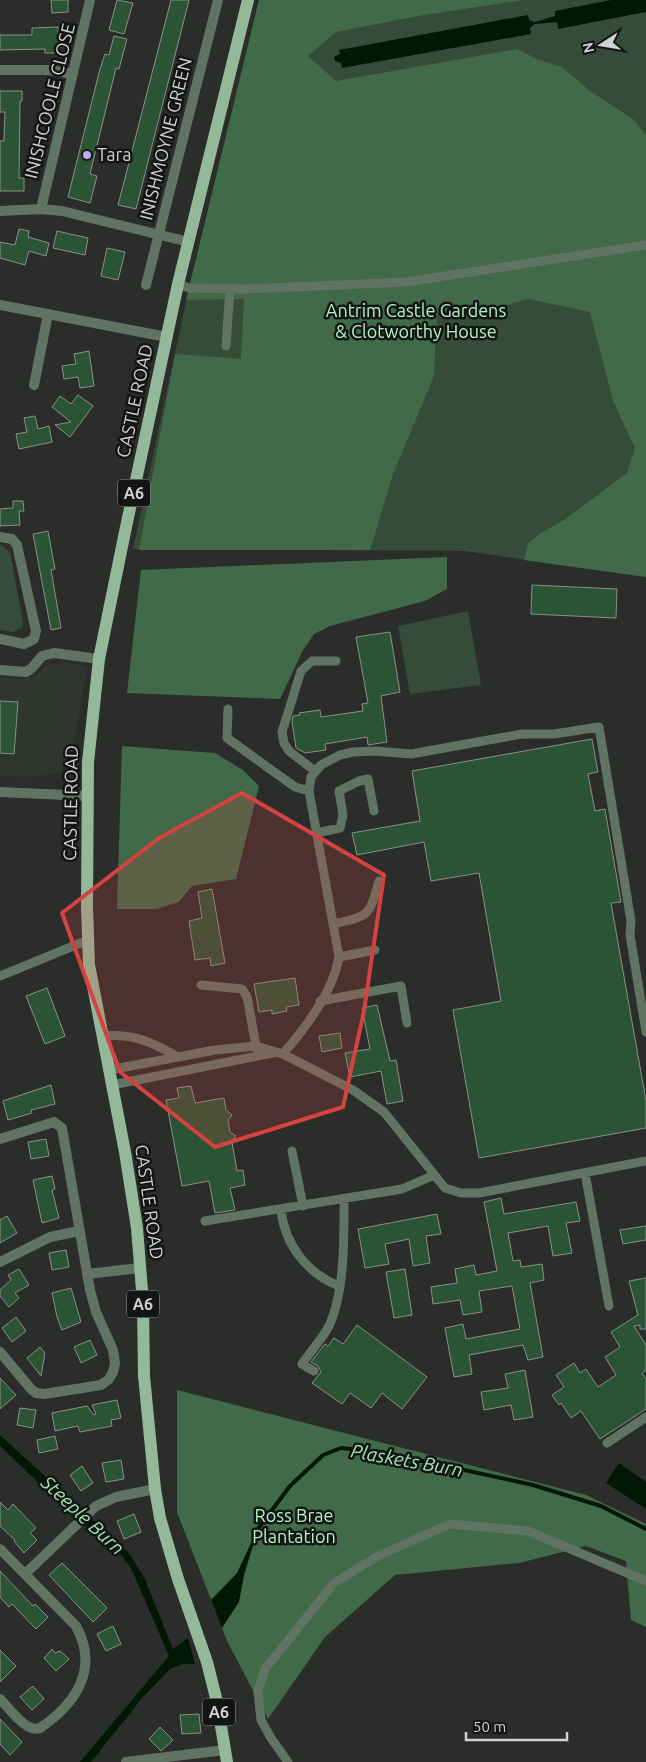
<svg xmlns="http://www.w3.org/2000/svg" width="646" height="1762" viewBox="0 0 646 1762" font-family="Ubuntu,sans-serif">
<style>
.built{fill:#2e362f}
.green{fill:#354c39}
.forest{fill:#416a49}
.water{fill:#001804}
.lines{fill:none;stroke-linecap:round;stroke-linejoin:round}
.stream{stroke:#001804;stroke-width:4}
.building{fill:#2b5434;stroke:#8c8f8c}
.service{stroke:#617363;stroke-width:9}
.minor{stroke:#617363;stroke-width:10}
.primary{stroke:#94b99a;stroke-width:12}
.marked{fill:#d54242;fill-opacity:0.2;stroke:#d54242;stroke-width:4;stroke-linejoin:round}
.poi-dot{fill:#c1a8f3;stroke:#131514;stroke-width:2}
.labels{text-anchor:middle;stroke-width:5;stroke-linejoin:round;paint-order:stroke}
.shield{fill:#131514;stroke:#989a99;stroke-width:1}
.shield-label{font-size:16px;font-weight:bold;fill:#d1d3d2}
.street-label{font-size:18px;fill:#d1d3d2;stroke:#131514}
.poi-label{font-size:18px;fill:#d1d3d2;stroke:#131514;text-anchor:start}
.park-label{font-size:18px;fill:#b2f5be;stroke:#131514}
.water-label{font-size:19px;font-style:italic;fill:#a4e6b0;stroke:#131514}
</style>
<rect width="100%" height="100%" fill="#2a2d2a"/>
<path class="built" d="M65,662l23,4 -15,83 -14,24 -27,4 -32,-1v-99l22,2 13,-3 12,-12z"/>
<path class="green" d="M259,0h387v577l-181,-26 -332,-2 56,-261z
M0,544l10,8 13,70 -1,6 -9,4 -13,-2z
M468,611l13,74 -71,9 -12,-68z"/>
<path class="forest" d="M259,0h265l-106,16 -82,16 -28,24 28,25 181,-32 22,11 23,7 28,24 43,28 13,16v442l-122,-17 4,-16 11,-10 25,-14 63,-47 8,-25 -22,-47 -23,-89 -61,-13 -27,7 -65,6 -3,64 -41,98 -23,76h-231l36,-196 66,5 3,-60 -58,1z
M447,557v32l-22,12 -95,25 -16,8 -12,18 -22,47 -153,-6 14,-123z
M122,746l93,7 28,17 16,16 -23,93 -44,7 -13,16 -23,7h-39z
M177,1390l409,105 60,29v103l-15,-7 -5,-59 -40,-15 -67,17 -124,12 -70,62 -57,82 -41,-78 -50,-129z"/>
<path class="water" d="M611,0h35v12l-88,17 -1,-7 -22,2 -5,4 1,6 -189,34 -1,-5 -6,-2 -1,-4 6,-3 -1,-4 189,-35 1,5 6,2 20,-6v-5z
M0,1435l129,118 16,26 28,70 15,-11 7,26h-13l-12,5 -27,28 -52,65h-11l89,-106 -38,-88 -10,-13 -51,-42 -70,-67z
M619,1463l27,19v27l-40,-26z
M259,1526l-15,49 -5,27 -17,26 -11,-28 26,-27z"/>
<g class="lines">
<path class="stream" d="M257,1530l33,-44 33,-31 18,-7 40,4 152,33 68,21 45,23"/>
</g>
<path class="building" d="M51,0h17v12l-16,1z
M117,0l16,3 -9,31 -15,-4z
M171,0h18l-53,209 -18,-4z
M58,27v10h6v10h-5v6h-14v-4l-45,1v-15h32v-7z
M114,36l13,3 -8,30 -3,-1 -26,106 7,2 -7,27 -22,-6 32,-128 5,-15 4,1z
M0,91h22v10h-2l-1,77h5v13h-24v-50h4l1,-29h-5z
M19,229l10,2 -1,6 21,6 -3,13 -17,-5 -4,14 -25,-7v-16l15,3z
M57,231l31,7 -3,17 -32,-7z
M107,248l18,4 -7,28 -17,-4z
M89,351l5,35 -14,2 -2,-11 -14,2 -2,-13 14,-2 -2,-10z
M78,395l15,11 -23,31 -15,-12 16,-3 -19,-15 8,-11 11,8z
M35,416l3,13 11,-3 3,16 -33,7 -3,-15 11,-2 -3,-14z
M13,501h10l1,10h-5l1,14 -20,1v-17l13,-1z
M48,531l7,38 -4,1 10,58 -10,2 -18,-96z
M532,585l85,4 -1,29 -85,-4z
M390,632l10,60 -19,4 6,46 -19,3 -1,-8 -42,7 1,6 -21,3 -9,-5 -4,-26 1,-6 7,-1 -1,-2 21,-3 1,7 42,-6 -1,-7 6,-1 -12,-66z
M0,701l18,1 -4,52 -14,-1z
M592,739l6,33 -10,2 7,37 10,-2 16,93 -10,1 35,198v27l-167,30 -26,-148 48,-9 -22,-128 -48,8 -7,-39 -67,13 -5,-22 68,-12 -8,-50z
M212,889l13,74 -14,3 -1,-8 -15,2 -6,-39 13,-3 -4,-26z
M295,978l4,27 -13,2 1,4 -15,3v-4l-13,2 -5,-28z
M47,988l18,48 -20,8 -19,-48z
M377,1005l13,56 6,-1 7,41 -16,3 -6,-33 -31,6 -5,-24 25,-4 -8,-41z
M340,1033l2,15 -20,4 -3,-16z
M51,1085l4,19 -24,6 1,3 -24,7 -5,-19z
M191,1086l4,17 29,-5 2,12 6,5 -4,5 2,12 6,4 -4,6 5,29 6,-1 2,15 -15,3 5,22 -20,3 -6,-32 -27,5 -16,-86 13,-2 -2,-10z
M46,1139l3,17 -18,3 -3,-17z
M52,1176l3,13 -3,1 7,28 -17,5 -9,-43z
M501,1198l3,16 72,-12 4,19 -14,2 6,30 -19,3 -5,-30 -40,7 5,28 7,-1 1,7 21,-3 2,16 -14,3 13,74 -15,3 -5,-15 -54,10 3,19 -18,3 -9,-49 18,-4 3,15 54,-10 -8,-43 -33,5 3,21 -19,3 -3,-15 -27,4 -2,-17 26,-4 -2,-14 19,-4 2,10 21,-4 -13,-69z
M437,1214l4,20 -15,2 4,27 -17,3 -4,-27 -24,5 4,20 -24,4 -7,-39z
M7,1216l10,17 -17,10v-23z
M646,1226v14l-23,4 -3,-14z
M66,1250l3,17 -17,3 -3,-17z
M19,1269l10,16 -14,8 4,5 -10,9 -9,-11v-6l11,-10 -3,-5z
M405,1269l7,46 -18,3 -8,-46z
M646,1278v51h-6v-4l-6,1 12,19v25l-4,3 4,6v30l-46,30 -19,-28 -10,7 -10,-15 -2,2 -7,-10 12,-8 -8,-12 18,-12 6,10 6,-4 12,18 18,-12 -11,-18 15,-10 -9,-15 27,-17 -9,-34z
M71,1288l10,34 -19,8 -5,-13 -5,-24z
M16,1317l10,14 -14,11 -10,-14z
M357,1325l70,52 -25,32 -20,-16 -11,15 -21,-15 -8,11 -30,-21 9,-11 -3,-6 -7,-4 14,-18 3,2 6,-8 9,6z
M90,1340l7,15 -16,8 -7,-16z
M40,1347l5,6 -4,23 -14,-18z
M525,1370l8,47 -19,3 -3,-15 -27,5 -3,-18 27,-4 -3,-14z
M0,1378l16,17 -16,14z
M117,1400l4,18 -10,2 1,6 -32,6 -2,-6 -23,5 -3,-18 35,-7 7,9 2,-1 -4,-9z
M20,1408l16,2 -3,18 -16,-3z
M55,1436l3,13 -19,4 -2,-13z
M121,1460l3,19 -18,3 -4,-19z
M82,1466l11,17 -12,8 -11,-16z
M0,1502l8,8 5,-6 23,24 -6,5 7,7 -13,13 -10,-12 1,-1 -15,-14z
M134,1514l7,18 -17,7 -7,-18z
M62,1563l45,45 -14,14 -44,-47z
M0,1571l33,35 2,-2 13,13 -12,12 -24,-25 -3,3 -9,-10z
M113,1626l8,18 -15,7 -9,-17z
M52,1649l3,4 5,-2 9,8 -13,12 -12,-13z
M0,1650l16,16 -16,16z
M33,1686l11,13 -12,11 -12,-13z
M199,1714l2,19 -19,1 -2,-19z
M0,1719l22,23 -12,13 -10,-11z
M160,1727l13,13 -12,11 -12,-12z"/>
<g class="lines">
<path class="service" d="M178,284l11,4 58,1 159,-7 240,-37
M226,346l4,-57
M228,709l-1,29 68,49 14,4
M315,771l-26,-20 -5,-8 -2,-11 19,-61 11,-10h24
M316,833l24,-5 3,-13 -4,-24 20,-10 9,-2 6,32
M333,924c36,-8 36,-7 46,-43
M339,957l36,-7
M0,976l88,-36
M201,985l41,4 5,8 10,54
M320,1001l81,-15 6,37
M102,1036c31,-3 50,6 76,21
M283,1054c23,-27 50,-62 56,-97l-30,-166 2,-14 10,-12 19,-10 13,-3 22,-1 36,3 111,-20h32l45,-7 32,194 -1,14 16,97
M109,1070l106,-20 41,-4 27,8 70,36 31,22 61,76 16,5h18l167,-32
M112,1085l161,-32
M292,1151l11,55
M585,1173l24,133
M281,1209c3,34 25,64 58,77
M205,1221l197,-32 32,-14
M314,1371l-12,-7c9,-13 20,-25 27,-38 16,-35 15,-88 15,-126
M607,1443l39,-26
M288,1762l-17,-24 -10,-18 -3,-29 7,-22 69,-86 44,-27 72,-32 78,7 118,50"/>
<path class="minor" d="M0,70h49l24,4
M41,209l49,-209
M0,211l41,-2 21,2 127,31
M146,285l72,-285
M0,305l167,32
M34,385l14,-71
M0,537l12,2 5,6 19,86 -2,8 -10,5 -24,-5
M0,670l26,2 6,-4 10,-12 12,-3 45,6
M0,792l87,4
M0,1139l54,-17 8,6 28,162 6,22 17,38 2,13 -2,9 -4,7 -8,6 -57,9 -8,-1 -5,-4 -31,-37
M0,1262l50,-25 29,-6
M87,1274l53,-6
M0,1549l76,77c23,42 1,77 -36,102 -14,5 -31,-20 -40,-29
M25,1574l71,-68 20,-9 39,-8
M126,1762l99,-12"/>
<path class="primary" d="M227,1762l-10,-60 -10,-40 -29,-83 -18,-61 -5,-29 -11,-113 -1,-73 -6,-75 -12,-76 -36,-187 -2,-58 1,-145 11,-103 27,-132 52,-243 70,-284"/>
</g>
<path class="marked" d="M242,793l142,82 -20,136 -21,96 -128,40 -95,-75 -58,-159 97,-75z"/>
<circle class="poi-dot" cx="87" cy="155" r="5"/>
<g class="labels">
<g class="shield">
<rect x="118" y="479.5" width="32" height="27" rx="4"/>
<rect x="127" y="1290.5" width="32" height="27" rx="4"/>
<rect x="203" y="1698.5" width="32" height="27" rx="4"/>
</g>
<g class="shield-label">
<text x="134" y="499">A6</text>
<text x="143" y="1310">A6</text>
<text x="219" y="1718">A6</text>
</g>
<g class="street-label">
<text transform="translate(50 101) rotate(-76)" y="6">INISHCOOLE CLOSE</text>
<text transform="translate(166 139) rotate(-76)" y="6">INISHMOYNE GREEN</text>
<text transform="translate(135 401) rotate(-78)" y="6">CASTLE ROAD</text>
<text transform="translate(71 803) rotate(-89)" y="6">CASTLE ROAD</text>
<text transform="translate(149 1202) rotate(82)" y="6">CASTLE ROAD</text>
</g>
<g class="poi-label">
<text x="97" y="161">Tara</text>
</g>
<g class="park-label">
<text x="416" y="317">Antrim Castle Gardens<tspan x="416" dy="21">&amp; Clotworthy House</tspan></text>
<text x="294" y="1522">Ross Brae<tspan x="294" dy="21">Plantation</tspan></text>
</g>
<g class="water-label">
<text transform="translate(407 1460) rotate(10)" y="7">Plaskets Burn</text>
<text transform="translate(83 1515) rotate(43)" y="7">Steeple Burn</text>
</g>
</g>
<g transform="translate(601 45) rotate(258)" stroke="#131514" stroke-width="4" paint-order="stroke">
<path d="M0-4L9 19L0 12L-9 19Z" fill="#d1d3d2"/>
<text y="-8" font-size="14" font-weight="bold" text-anchor="middle" fill="#d1d3d2">N</text>
</g>
<path d="M466 1732v8h101v-8" fill="none" stroke="#d1d3d2" stroke-width="2.5"/>
<text x="473" y="1732" font-size="15" fill="#d1d3d2" stroke="#131514" stroke-width="4" paint-order="stroke">50 m</text>
</svg>
